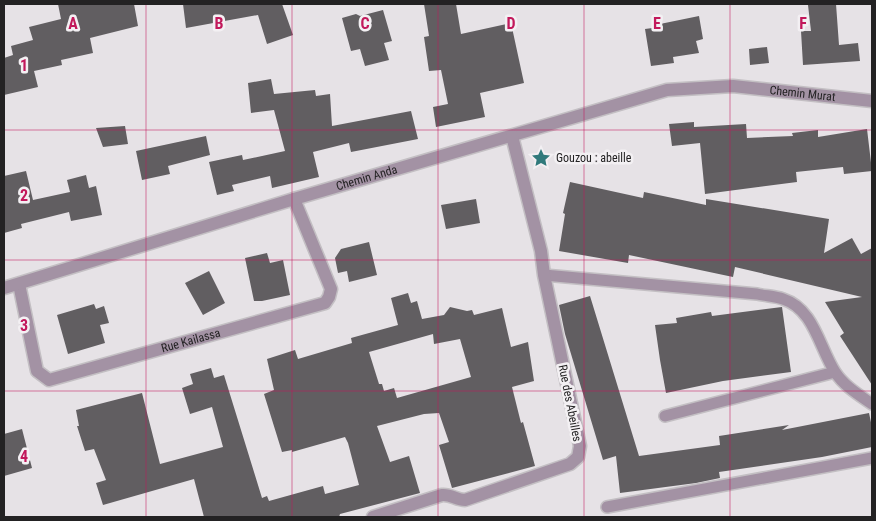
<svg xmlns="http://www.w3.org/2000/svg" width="876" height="521" viewBox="0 0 876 521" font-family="'Roboto Condensed',sans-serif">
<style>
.building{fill:#615e61;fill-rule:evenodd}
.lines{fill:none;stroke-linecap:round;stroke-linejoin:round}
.lane-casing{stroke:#c3bfc3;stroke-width:14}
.street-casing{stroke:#c3bfc3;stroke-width:15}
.lane{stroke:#a392a4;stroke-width:11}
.street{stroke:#a392a4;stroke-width:12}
.grid{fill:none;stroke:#c2185b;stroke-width:1;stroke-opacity:0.55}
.labels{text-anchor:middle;stroke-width:5;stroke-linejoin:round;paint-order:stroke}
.street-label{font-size:12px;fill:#232223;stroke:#f3f0f3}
.poi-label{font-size:12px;fill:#232223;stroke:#f3f0f3;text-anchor:start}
.grid-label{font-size:16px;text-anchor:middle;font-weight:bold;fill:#c2185b;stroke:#f3f0f3;stroke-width:5;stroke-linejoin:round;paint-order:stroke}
</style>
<rect width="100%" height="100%" fill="#e6e2e6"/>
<path class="building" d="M58,4h76l4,22 -48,12 3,15 -32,7 1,5 -28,6 4,16 -34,8v-37l9,-3 -2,-9 22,-6 -4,-13 32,-8z
M183,4h99l11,31 -26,9 -9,-29 -72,13z
M424,4h32l5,30 50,-11 13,60 -44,10 5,24 -49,10 -3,-20 15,-3 -7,-34 -12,1 -5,-34 5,-1z
M836,4l3,41 19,-2 2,18 -57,4 -2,-34h10l-3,-26z
M383,10l9,31 -8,2 5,17 -24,6 -5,-17 -9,2 -9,-33 14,-4 4,2z
M699,16l4,23 -7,2 3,12 -26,4 1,6 -23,3 -6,-37 15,-2v-3z
M767,47l2,16 -19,2 -1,-16z
M271,79l3,15 41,-4 1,6 14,-2 2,32 79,-15 7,28 -67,13 -2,-9 -36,9 6,25 -47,11 -2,-12 -38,9 2,6 -17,4 -8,-33 33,-7 1,5 42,-9 -11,-41 -23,3 -3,-30z
M694,122v5l52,-3 1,14 46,-2 -1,-3 26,-3v7l49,-8 5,42 -28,3 -1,-7 -47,5 1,10 -92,12 -5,-51 -28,3 -3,-22z
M125,126l3,18 -25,3 -7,-19z
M206,136l4,19 -42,11 2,8 -28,6 -6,-29z
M26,171l7,29 37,-8 -3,-12 19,-5 3,13 7,-2 6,29 -31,6 -2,-9 -48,12 1,4 -18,5v-57z
M570,182l73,16 1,-6 62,13v-6l123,20 -5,34 28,-15 9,16 11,-6v137l-32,-49 4,-3 -19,-31 37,-5 -127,-30 -2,10 -104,-22 -1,8 -69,-12 6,-37 -2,-1z
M476,199l4,24 -34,6 -5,-24z
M369,242l8,33 -28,7 -2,-11 -9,2 -3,-15 6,-9z
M267,253l3,10 13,-3 7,35 -28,6h-8l-9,-43z
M209,271l16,32 -22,12 -18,-32z
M408,293l3,10 6,-2 5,18 22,-4 6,-8 17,4 5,-1 2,5 28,-7 9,39 17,-5 6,39 -22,6 9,36 2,-1 12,44 -83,22 -13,-43 10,-3 -10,-29 -15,1 -47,12 13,36 19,-6 11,37 -80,21 -1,3h-135l-10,-38 -91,26 -7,-22 10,-3 -12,-31 -9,2 -8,-25h2l-3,-16 66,-17 18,71 63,-17 -11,-40 -22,7 -8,-26 11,-4 -3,-10 21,-6 3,10 10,-3 38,123 5,-2 2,5 54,-15 2,8 34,-9 -11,-42 -3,-6 -53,15v-2l-10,2 -18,-58 10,-4 -7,-31 28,-9 3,9 54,-16 -1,-5 47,-13 -7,-27zM433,334l1,10 26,-5 11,38 -74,21 -3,-10 -10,3 -2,-7h-3l-10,-32z
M590,296l49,160 81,-11 -1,-9 70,-11 -7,5 87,-17 3,14v20l-50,10 -103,15 1,6 -24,5 -76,10 -4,-37 -13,4 -38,-126 -6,-29z
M94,304l2,5 8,-3 5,17 -9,2 5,18 -37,11 -11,-39z
M782,307l9,65 -68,9 -57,12 -6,-33 -5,-35 22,-2 -1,-5 35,-6 1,4z
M22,429l10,39 -28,8v-42z"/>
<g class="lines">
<g class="lane-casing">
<path id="lane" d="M544,275l213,19c8,2 18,2 26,5 31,10 36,48 52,73 9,14 24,23 37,32
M665,416l170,-44
M607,507l265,-49"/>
</g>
<g class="street-casing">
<g id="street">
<path id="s1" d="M19,284l18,87 12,9 276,-77 4,-6 2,-8 -37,-90"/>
<path id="s2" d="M4,288l290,-89 373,-109 66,-4 139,15"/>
<path d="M373,517l69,-22c9,-1 14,5 23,5l105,-36 8,-7 2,-11 -36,-171 -3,-24 -29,-115"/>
</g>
</g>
<use href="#lane" class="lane"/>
<use href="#street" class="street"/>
</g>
<path class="grid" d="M146,4v513M292,4v513M438,4v513M584,4v513M730,4v513M4,130h868M4,260h868M4,391h868"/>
<defs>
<g id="sight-bare" transform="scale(1.5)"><path d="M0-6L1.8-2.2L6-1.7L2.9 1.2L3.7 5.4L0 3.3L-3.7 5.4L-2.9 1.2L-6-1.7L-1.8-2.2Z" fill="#30797b" stroke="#f3f0f3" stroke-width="2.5" paint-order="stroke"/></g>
</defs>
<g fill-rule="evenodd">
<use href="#sight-bare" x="541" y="158"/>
</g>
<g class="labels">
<g class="street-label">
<text dy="4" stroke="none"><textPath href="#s2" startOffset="828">Chemin Murat</textPath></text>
<text dy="4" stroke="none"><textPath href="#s2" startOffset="379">Chemin Anda</textPath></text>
<text dy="4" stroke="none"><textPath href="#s1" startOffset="251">Rue Kailassa</textPath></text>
<text transform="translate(570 403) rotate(79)" y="4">Rue des Abeilles</text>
</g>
<g class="poi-label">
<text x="556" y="162">Gouzou : abeille</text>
</g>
</g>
<g class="grid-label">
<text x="73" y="29">A</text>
<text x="219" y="29">B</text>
<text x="365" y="29">C</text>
<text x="511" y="29">D</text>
<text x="657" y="29">E</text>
<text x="803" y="29">F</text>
<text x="24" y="71">1</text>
<text x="24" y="201">2</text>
<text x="24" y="331">3</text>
<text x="24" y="462">4</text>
</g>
<rect width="876" height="521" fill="none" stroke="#232223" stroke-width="10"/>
</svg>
